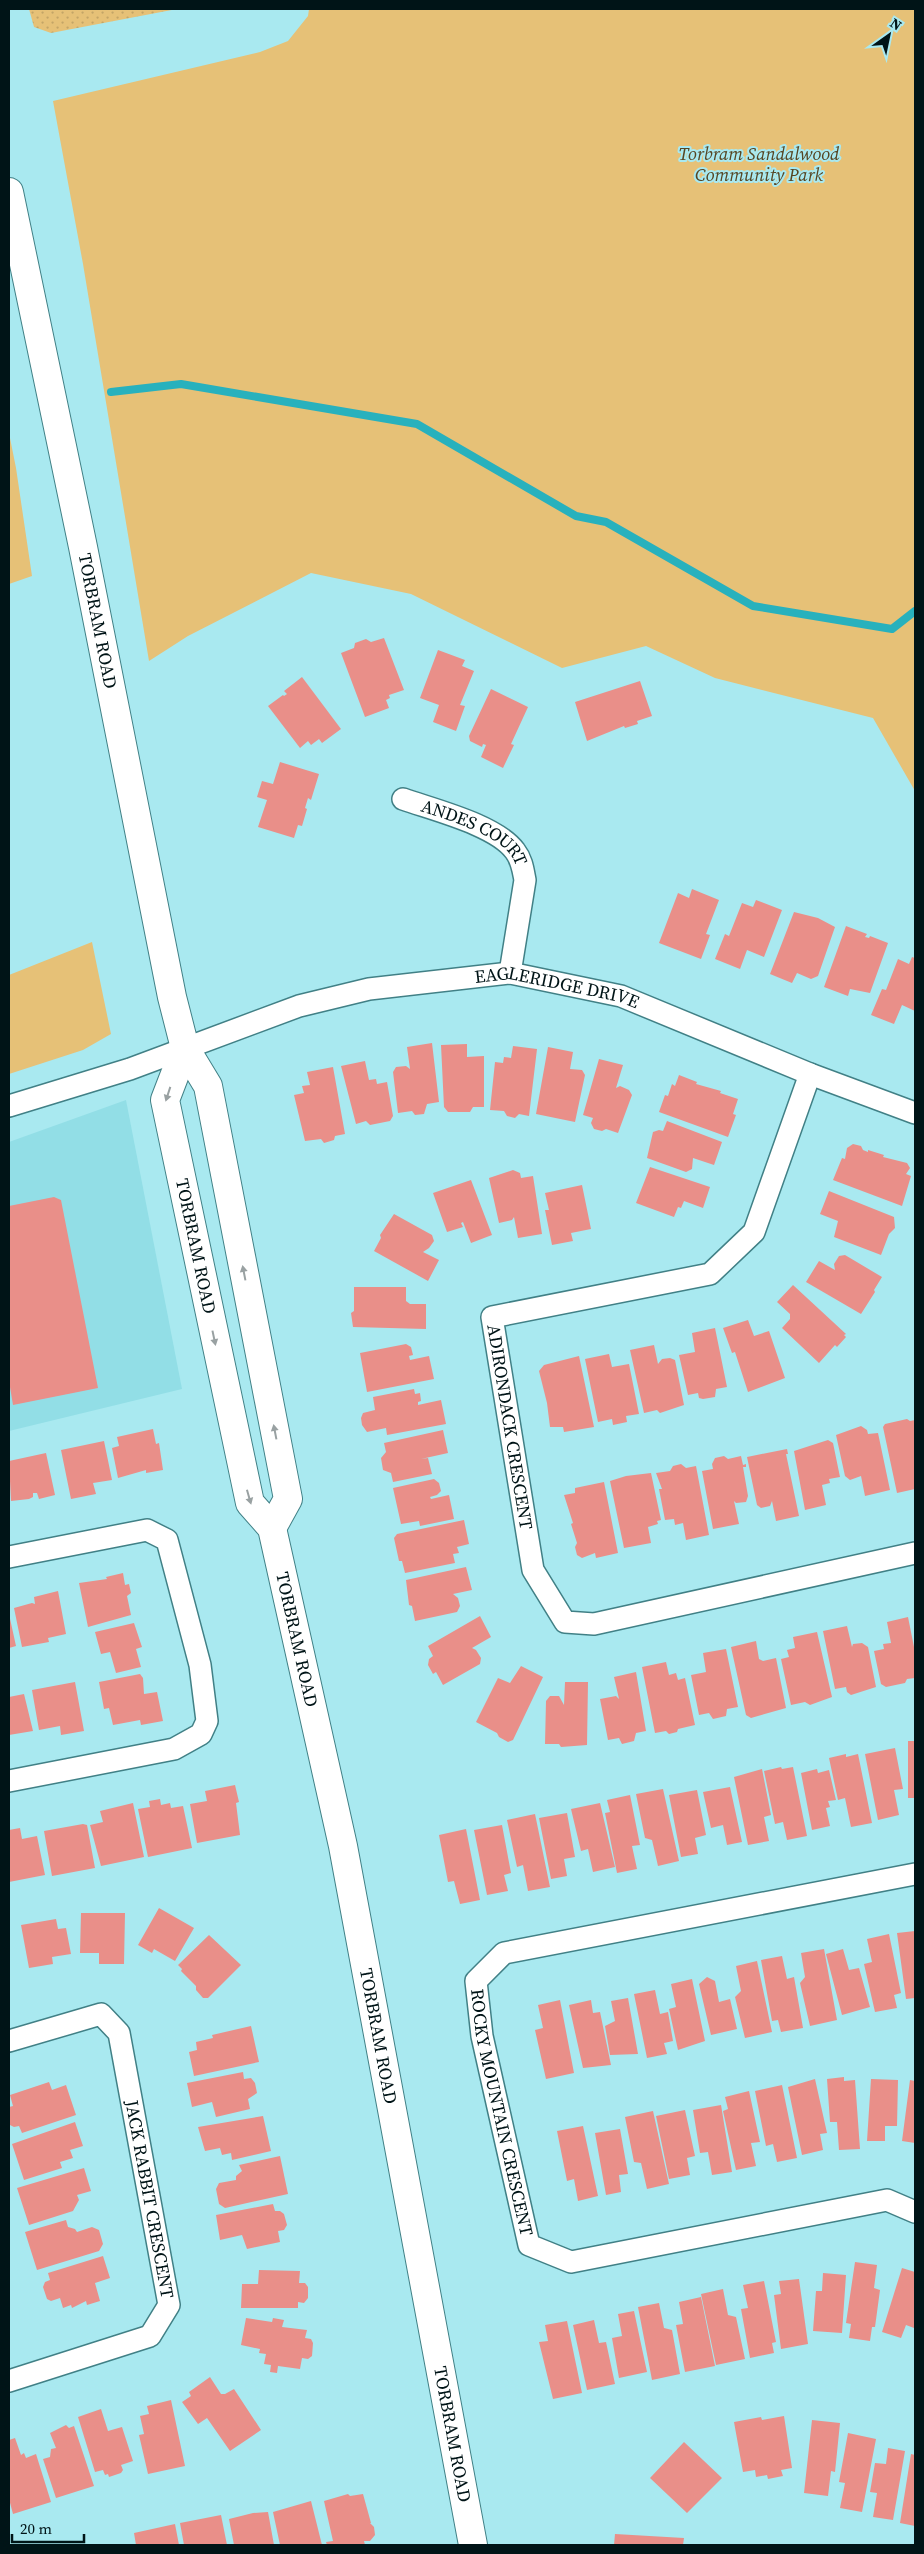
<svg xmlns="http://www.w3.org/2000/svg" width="924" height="2554" viewBox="0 0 924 2554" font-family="'Source Serif 4',serif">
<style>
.built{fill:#92dee6}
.grass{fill:url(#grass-dots)}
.park{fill:#e6c177}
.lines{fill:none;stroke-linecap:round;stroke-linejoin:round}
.stream{stroke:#28b1bd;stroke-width:8}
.building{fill:#e98f89}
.minor-casing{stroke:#418086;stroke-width:24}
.secondary-casing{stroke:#418086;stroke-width:30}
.minor{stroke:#fff;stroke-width:21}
.secondary{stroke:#fff;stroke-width:28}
.oneway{fill:#99a1a2}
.labels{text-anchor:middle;stroke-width:4;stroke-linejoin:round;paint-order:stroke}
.park-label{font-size:18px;font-style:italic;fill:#564522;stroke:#a9e9f0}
.street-label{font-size:18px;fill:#001417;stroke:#a9e9f0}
</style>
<defs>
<pattern id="grass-dots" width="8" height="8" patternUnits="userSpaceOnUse" patternTransform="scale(1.25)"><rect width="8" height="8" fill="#e6c177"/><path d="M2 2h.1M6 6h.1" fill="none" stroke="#c4a566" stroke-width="1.8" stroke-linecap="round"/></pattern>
</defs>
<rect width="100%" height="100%" fill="#a9e9f0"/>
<path class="built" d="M126,1100l56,289 -173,42v-289z"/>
<path class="grass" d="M29,9h148l-126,24 -17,-6z"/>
<path class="park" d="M309,9h606v782l-42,-73 -158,-40 -69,-32 -84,22 -151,-74 -100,-21 -123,63 -39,25 -66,-397 -30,-163 207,-49 28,-11 20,-25z
M9,433l7,35 16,108 -23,8z
M92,942l19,92 -28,16 -74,24v-99z"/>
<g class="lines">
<path class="stream" d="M111,392l70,-8 236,40 159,92 30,6 147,84 139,23 23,-18"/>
</g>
<path class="building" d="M384,638l20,52 -15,5 1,3 -4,2 3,8 -24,9 -24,-64 13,-5 1,-5 11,-4 5,3z
M438,650l27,10 -3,6 12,5 -14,34 5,1 -9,25 -23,-9 6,-17 -19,-7z
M302,677l39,52 -19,14 -3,-4 -8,6 -3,-4 -8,7 -32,-42 15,-11 1,1 3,-2 -3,-3z
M640,681l12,35 -15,5 1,3 -13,4 -1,-2 -37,15 -12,-39z
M491,689l37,18 -17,37 3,1 -11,23 -22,-11 5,-12 -3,-1 -1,3 -12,-6 -1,-5z
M280,762l39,12 -8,26 -3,-2 -3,10 2,1 -5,17 -4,-1 -4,13 -36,-11 9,-27 -10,-3 5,-16 11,3z
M692,889l27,11 -13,34 4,1 -9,24 -42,-16 19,-50 11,5z
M756,900l26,10 -18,47 -17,-7 -7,19 -25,-10 10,-25 4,2 13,-33 11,4z
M794,912l24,6 17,9 -17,49 -7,3 -14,-6 -5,10 -22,-9z
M846,926l21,8 -2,3 4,1 1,-2 18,7 -18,50 -20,-4 -2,7 -24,-9z
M912,957l3,1v53l-13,-6 -8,19 -23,-9 11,-26 4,1 12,-31 11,5z
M432,1043l7,59 -12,2 -3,10 -9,1 -3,-4 -14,2 -5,-41 3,-5 10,-1 4,3 -3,-22z
M467,1044v13l17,-1v51h-11l-3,5h-22l-4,-5 -3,-62z
M513,1046l24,3 -8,67 -10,-2 -4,4 -8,-2 -3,-5 -14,-1 5,-48 8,1 1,-6 7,1z
M548,1047l25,5 -3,17 12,1 3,5 -10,47 -39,-8z
M599,1059l24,6 -7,23 4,-2 9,4 3,5 -14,38 -12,-4 -4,2 -8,-2 -3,-6 2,-5 -10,-3z
M365,1061l4,19 7,-1 1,5 10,-2 6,34 -3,5 -20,4 -4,-4 -10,3 -15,-58z
M333,1067l12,67 -10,2 -1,4 -10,3 -3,-4 -16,2 -11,-46 10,-2 -2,-7 8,-1 -3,-13z
M679,1075l18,7 -1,2 25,7 -1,2 18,6 -5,15 3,1 -8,22 -69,-25 6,-17 3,1 4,-12 3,2z
M667,1121l55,21 -8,23 -21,-7 -1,11 -6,3 -39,-14 6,-26 6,-2 4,1z
M853,1144l8,2 2,4 5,2v-2l16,5 -1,2 24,6 3,5 -4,6 5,2 -9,30 -69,-26 9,-22 3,1 2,-11z
M650,1167l60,20 -7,21 -19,-7 -3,7 -3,-1 -4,10 -38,-14z
M513,1170l7,3 1,5 12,-2 9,58 -24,4 -4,-21 -2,3 -13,3 -10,-45z
M471,1180l21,55 -21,8 -8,-21 -2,1 2,4 -16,5 -14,-39z
M582,1185l9,44 -20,4 2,8 -21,4 -7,-35h4l-4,-17z
M829,1191l65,26 1,11 -6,6 -8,21 -47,-18 4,-16 -18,-7z
M54,1197l7,3 37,188 -85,17 -4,-24v-175z
M394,1214l38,21 2,6 -5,7 -6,4 16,8 -11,21 -54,-30 7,-13 -1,-3z
M845,1255l37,22 -8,13 1,2 -14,22 -55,-32 13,-21 16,9 -1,-6 5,-8z
M793,1285l53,49 -2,1 2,2 -9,10 -2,-2 -16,18 -37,-35 8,-9v-5l-13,-12z
M354,1287h52v14l4,3h16v25l-73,-2 -2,-14 3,-2z
M748,1320l6,16 15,-5 16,47 -37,14 -13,-40 -3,1 -9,-25z
M715,1328l12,59 -11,2 -1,8 -12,2 -4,-1 -1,-5 -10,2 -9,-40 16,-3 -3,-19z
M406,1344l5,3 2,8 -4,1 1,4 19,-4 5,23 -67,13 -7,-39z
M654,1345l4,19 4,-5 8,-1 5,2 9,45 -24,8 -3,-3 -13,3 -14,-63z
M609,1354l3,13 17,-3 10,50 -13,2 1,6 -14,3 -1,-6 -14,3 -13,-63z
M579,1356l15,71 -30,5 -1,-5h-13l-3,-24 -8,-32 5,-6z
M414,1389l1,5 5,-1 1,8 -3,1v3l23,-5 5,24 -59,11 -1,-7 -19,4 -5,-7 -1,-7 2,-5 12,-3 -2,-13z
M907,1419l3,2 5,-1v69l-18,4 -14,-66 2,-3z
M861,1426l6,4 1,4 10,-1 12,57 -25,6 -4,-20 -11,4 -5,-4 -9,-41z
M153,1429l3,15 3,-1 4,27 -17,3v-3l-28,8 -6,-30 7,-2 -2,-9z
M443,1430l5,23 -27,6 7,-1 4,16 -39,8 -2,-9 -8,-3 -2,-12 5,-6 -2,-9z
M828,1440l5,3 7,34 -11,2 1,4 -8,2 4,20 -21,5 -11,-59z
M104,1441l8,39 -19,3 3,11 -25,5 -10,-49z
M787,1449l1,5h-2l13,62 -23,5 -4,-20 -2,5 -9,2 -4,-3 -10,-48z
M46,1453l9,42 -16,4 -2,-6h-4v4l-4,2 -18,2 -2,-40z
M724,1456l4,3 13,-3 2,9 3,-1v3h-3l5,29 -2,6 -10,1 -2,-2 5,23 -26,5 -11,-58 11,-2 -1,-5 3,-6z
M681,1464l5,4 10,-2 13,69 -23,5 -3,-17 -8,2 -1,-6 -9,1 -6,-31h3l-6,-16 14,-2 3,-5z
M651,1473l10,47 -4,1 1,3 -10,3 3,16 -27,5 -14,-67 16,-5z
M434,1479l5,4 2,8 -4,4 -7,2 1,2 18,-4 5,24 -34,7 -1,-5 -18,3 -8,-36z
M604,1482l14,71 -22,5 -1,-5 -13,5 -5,-3 -2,-8 2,-4 -6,-19 2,-1 -9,-28 11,-2v-5z
M464,1520l5,24 -12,3 2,6 -6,1 2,9 -50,10 -3,-12h-3l-5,-23 3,-4z
M466,1567l6,23 -19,4 5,4 2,8 -3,6 -42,9 -3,-15 -3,-1 -3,-25z
M123,1573l2,12 4,-1 2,9 -4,3 4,19 -43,12 -9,-44 28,-4 -1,-2z
M58,1591l8,43 -18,4 1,4 -27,5 -8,-39 18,-5 3,1 -1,-7z
M9,1614l7,32 -7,2z
M480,1616l11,21 -19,11 4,2 5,8 -1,6 -37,21 -7,-13 -3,2 -5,-9 1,-6 4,-3 -5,-10z
M908,1617l7,35v26l-8,1 -2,4 -19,4 -5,-3 -7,-33 10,-2 -1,-5 8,-1 -4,-21z
M134,1623l8,24 -6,2 5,18 -25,6 -6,-21 -9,2 -6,-22z
M847,1626l5,21 1,-3 9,-1 6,4 8,40 -25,8 -4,-3 -1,-5 -11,2 -12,-58z
M817,1632l15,65 -22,8 -5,-3 -14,3 -10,-46 8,-2 -2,-7 8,-2 -2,-11z
M756,1641l3,18 4,2 13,-3 10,50 -35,10 -5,-3 -15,-68z
M726,1649l12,58 -11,2 -1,7 -13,3 -4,-6 -10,2 -8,-40 15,-3 -3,-19z
M666,1662l3,13 7,-2 2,7 7,-2 10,47 -17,4 -1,3 -8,2 -3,-3 -11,2 -13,-66z
M521,1666l22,11 -30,63 -5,2 -9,-5 -2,-4 -21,-11 22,-44 12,5z
M636,1672l10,59 -10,2 -2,8 -12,3 -3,-6 -11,2 -8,-41 16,-3 3,3 -5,-22z
M140,1674l3,4 1,16 13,-2 6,29 -22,4 -1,-5 -27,5 -4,-17 -5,1 -5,-27z
M75,1682l9,49 -23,4 -1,-9 -21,4 -7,-40z
M565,1682h23l-1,63 -26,2 -2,-3h-14l1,-43 4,-5h9l5,9z
M24,1694l9,37 -24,4v-38z
M908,1741h7v57h-7z
M895,1748l8,41 -9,1 5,25 -21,5 -13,-66z
M846,1754v3l12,-3 14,69 -21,4 -6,-29 -7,2 -9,-42z
M781,1767l1,2 11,-2 14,69 -20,4 -4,-18 -8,2 -11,-53z
M762,1769l9,46 -7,2 5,24 -21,4 -14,-68z
M817,1769l1,4 11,-3 7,30 -8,1 2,6 -4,1 4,18 -18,4 -11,-57z
M235,1785l4,17 -3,1 4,32 -43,8 -7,-39 17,-3 -2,-10z
M730,1787l12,55 -15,3 -4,-20 -12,3 -8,-36z
M663,1789l16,72 -21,5 -6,-26 -7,-2 -9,-44z
M697,1790l9,45 -11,3 3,16 -17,3 -12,-62z
M630,1795l10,50 -8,1 5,23 -20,4 -12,-60 5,-1 -3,-12z
M160,1799l1,6 9,-2 1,5 12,-2 9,42 -44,9 -10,-48 12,-2 -1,-6z
M133,1803l11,54 -43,9 -11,-41 13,-3 -3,-11z
M600,1803l15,64 -22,5 -5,-23 -7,2 -10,-42z
M567,1813l8,44 -11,2 3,17 -16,3 -12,-61z
M535,1814l15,73 -22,4 -5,-26 -6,2 -10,-47z
M83,1824l4,1 8,43 -43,8 -8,-45z
M502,1825l9,48 -7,2 4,16 -21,4 -13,-65z
M20,1828l2,11 15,-3 8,39 -36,7v-52z
M466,1829l14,71 -20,4 -6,-23 -6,1 -9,-47z
M159,1908l35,20 -19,33 -21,-12 -2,4 -14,-8z
M81,1913h44l-1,51h-25v-11h-19z
M56,1919l2,10 8,-1 5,26 -19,3 1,7 -24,4 -8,-43z
M915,1931v67l-9,1 -9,-66z
M889,1934l12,59 -7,2 3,13 -22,4 -11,-48 8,-2 -5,-23z
M209,1935l32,30 -33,33h-5l-7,-8v-4l-15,-15 1,-2 -4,-4z
M824,1949l13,71 -27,6 -10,-43 5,-6 -4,-24z
M843,1949l6,21 10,-2 11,39 -28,8 -16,-61z
M782,1956l5,23 7,-2 9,51 -22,4 -3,-12 -6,1 -11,-61z
M757,1961l15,71 -27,6 -10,-41 6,-6 -5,-25z
M707,1977l8,4 4,21 11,-3 7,30 -26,6 -12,-51z
M692,1979l13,62 -27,9 -9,-41 7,-2 -5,-23z
M655,1990l5,24 8,-2 5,29 -9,2 3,11 -20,4 -13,-64z
M628,1998l10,56 -28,1 -5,-29 10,-5 -4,-20z
M560,2000l14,73 -28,6 -11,-49 8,-2 -5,-23z
M591,2000l2,13 7,-1 11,53 -28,3 -14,-63z
M251,2026l8,36 -65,14 -5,-24 8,-2 -1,-8 17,-4 -1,-3z
M243,2072l1,7 7,-1 4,5 2,10 -9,6 2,10 -34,8 -4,-15 -20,5 -5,-24z
M844,2077v4l11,-1 5,69 -21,1 -2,-28h-7l-3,-43z
M815,2079l12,54 -7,1 3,16 -21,5 -14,-68z
M871,2079l27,1 -1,46h-12v15h-18z
M910,2080l5,1v62l-13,-2z
M49,2082l3,8 14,-5 10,30 -54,18 -3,-7 -5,1 -4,-2 -1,-18 4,-1 -3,-11z
M782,2085l15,73 -20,4 -4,-18 -7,2 -11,-55z
M749,2091l11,51 -9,1 5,23 -20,4 -13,-59 5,-2 -3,-12z
M721,2105l11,67 -20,3 -4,-23 -8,1 -7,-43z
M685,2110l10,46 -8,2 3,17 -21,4 -13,-63z
M653,2111l16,73 -22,5 -6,-26 -7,-1 -9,-45z
M263,2116l8,35 -39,9 -1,-7 -9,2 -2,-7 -15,3 -7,-24z
M75,2122l8,24 -13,4 3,8 -13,4 2,6 -38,12 -12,-36z
M583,2126l15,70 -20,5 -4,-22 -7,2 -10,-50z
M620,2129l8,45 -9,1 2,17 -15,3 -11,-62z
M280,2156l8,38 -63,14 -6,-4 -3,-15 3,-6 17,-3v-4l6,-5 -3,-6z
M84,2168l7,23 -14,4 2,5 -6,11 -44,14 -12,-37z
M273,2204l2,7h5l4,3 3,11 -3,5 -6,1 2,11 -33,7 -5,-14 -22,5 -4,-25z
M66,2220l2,7 7,2 2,3 15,-5 7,3 4,14 -4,7 -62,19 -12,-38z
M103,2256l7,22 -15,5 5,18 -13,4 -1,-4 -14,7 -1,-3 -8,3 -3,-10 -9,3 -4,-2 -4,-12 2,-5 5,-2 -2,-7z
M855,2262l22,3 -3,23 6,2 -5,37h-3l-2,14 -21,-3 2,-14 -5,-1z
M902,2268l13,4v53l-1,3 -8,-3 -5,13 -19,-6z
M259,2270l41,1 -1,12h6l3,4v11l-4,5 -6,-1v6h-57l1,-24h16z
M823,2273l23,2 -4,58 -29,-2 3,-40h6z
M799,2279l9,65 -27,5 -7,-54 7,-1 -2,-13z
M764,2281l12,61 -4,1 2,10 -24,5 -9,-49 7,-1 -5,-23z
M723,2289l5,26 8,2 9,42 -29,6 -15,-71z
M701,2297l14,69 -30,6 -9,-47 7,-1 -4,-22z
M659,2303l5,25 8,2 8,44 -28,6 -14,-73z
M634,2311l13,61 -28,6 -7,-40 10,-2 -4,-22z
M246,2318l26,4 1,-4 11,2 -2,7 25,3 -2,8 6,1 2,4 -1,13 -4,3 -6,-1 -2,11 -22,-3 -1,7 -7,-1 1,-7 -7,-1 2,-10 -7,-1 1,-4 -19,-4z
M594,2320l5,23 7,-1 9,42 -28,6 -14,-65z
M567,2321l15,72 -29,6 -14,-57 9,-1 -3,-16z
M210,2377l11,17h4l9,-5 27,41 -31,21 -23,-33 -9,6 -16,-22 9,-6 -2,-4z
M171,2400l14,66 -37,8 -9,-39 5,-1 -4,-18 9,-2 -2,-8z
M101,2409l7,22 14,-4 11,34 -12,4 2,5 -2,3 -12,4 -1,-3 -3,1 -2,-5 -8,2 -17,-55z
M784,2416l8,52 -11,2 2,6 -15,3 -1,-4 -11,2 -1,-7 -12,2 -9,-50 27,-5 1,3z
M812,2420l28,3 -5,49 -4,-1 -3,25 -24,-3z
M66,2425l3,3 5,-2 20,60 -38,12 -13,-39 7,-2 1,-8 5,-1 -6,-15z
M848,2433l28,6 -14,73 -22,-4 5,-25 -6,-1z
M15,2438l6,17 3,-2 2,5 10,-4 15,48 -38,12 -4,-15v-59z
M684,2442l38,36 -35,35 -37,-35z
M888,2448l17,3 -12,69 -20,-3 4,-24 -7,-1 5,-29 11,1z
M911,2454l4,1v71l-15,-3z
M348,2494l2,2 13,-2 8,29h-1l4,4 1,8 -5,6h-6l1,4h-38l-1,-3 7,-1 -9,-40z
M311,2501l11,44h-42l-7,-33z
M268,2512l6,33h-40l-5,-26 24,-6z
M221,2515l6,30h-43l-4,-22z
M175,2524l4,21h-43l-2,-12z
M615,2534l69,4 -1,7h-69z"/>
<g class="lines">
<g class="minor-casing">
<g id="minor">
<path id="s1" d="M403,799c31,11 93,26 112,52 7,9 8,19 10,29l-15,93"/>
<path id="s2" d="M810,1074l-56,158 -44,42 -218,43 41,253 32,52 29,2 321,-71"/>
<path id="s3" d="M9,1106l121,-37 169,-63 70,-17 141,-16 111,23 189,78 105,39"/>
<path d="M9,1557l138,-27 20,10 33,125 7,56 -6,13 -27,15 -165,32"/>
<path id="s4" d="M915,1874l-411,79 -28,28 6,55 47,209 42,17 316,-62 28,12"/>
<path id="s5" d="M9,2041l92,-27 18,19 50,272 -19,31 -141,45"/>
</g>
</g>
<g class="secondary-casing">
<g id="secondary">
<path id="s6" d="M9,192l74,355 89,450 13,51 23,38 80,413 -16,29"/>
<path id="s7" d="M185,1048l-20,52 85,403 22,25 71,318 130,699"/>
</g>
</g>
<use href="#minor" class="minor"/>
<use href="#secondary" class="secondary"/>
</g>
<defs><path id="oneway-solid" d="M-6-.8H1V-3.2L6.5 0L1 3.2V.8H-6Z" transform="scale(1.25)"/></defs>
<g class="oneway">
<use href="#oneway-solid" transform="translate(168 1094) rotate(108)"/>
<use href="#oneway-solid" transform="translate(244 1273) rotate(-101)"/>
<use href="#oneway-solid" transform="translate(214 1338) rotate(78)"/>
<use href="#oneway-solid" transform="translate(275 1432) rotate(-101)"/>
<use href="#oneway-solid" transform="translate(249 1497) rotate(74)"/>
</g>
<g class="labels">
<g class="park-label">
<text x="759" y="160">Torbram Sandalwood<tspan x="759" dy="21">Community Park</tspan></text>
</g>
<g class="street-label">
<text dy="6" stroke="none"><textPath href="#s6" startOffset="438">TORBRAM ROAD</textPath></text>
<text dy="6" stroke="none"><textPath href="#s1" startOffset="80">ANDES COURT</textPath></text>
<text dy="6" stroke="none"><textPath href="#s3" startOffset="569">EAGLERIDGE DRIVE</textPath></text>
<text dy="6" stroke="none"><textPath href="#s7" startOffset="205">TORBRAM ROAD</textPath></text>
<text dy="6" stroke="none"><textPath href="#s2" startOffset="562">ADIRONDACK CRESCENT</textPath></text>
<text dy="6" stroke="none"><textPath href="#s7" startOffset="615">TORBRAM ROAD</textPath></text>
<text dy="6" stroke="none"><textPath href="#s7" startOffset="1020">TORBRAM ROAD</textPath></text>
<text dy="6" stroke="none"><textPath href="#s4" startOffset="592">ROCKY MOUNTAIN CRESCENT</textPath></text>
<text dy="6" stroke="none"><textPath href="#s5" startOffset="291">JACK RABBIT CRESCENT</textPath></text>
<text dy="6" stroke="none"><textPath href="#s7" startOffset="1425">TORBRAM ROAD</textPath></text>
</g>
</g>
<rect width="924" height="2554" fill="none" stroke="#001417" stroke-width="20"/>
<g transform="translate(889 35) rotate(33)" stroke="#a9e9f0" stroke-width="4" paint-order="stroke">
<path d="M0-4L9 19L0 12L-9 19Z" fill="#001417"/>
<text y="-8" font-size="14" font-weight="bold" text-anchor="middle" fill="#001417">N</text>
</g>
<path d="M12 2534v8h72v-8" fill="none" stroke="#001417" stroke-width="2.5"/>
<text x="20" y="2534" font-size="15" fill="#001417" stroke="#a9e9f0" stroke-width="4" paint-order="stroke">20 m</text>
</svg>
